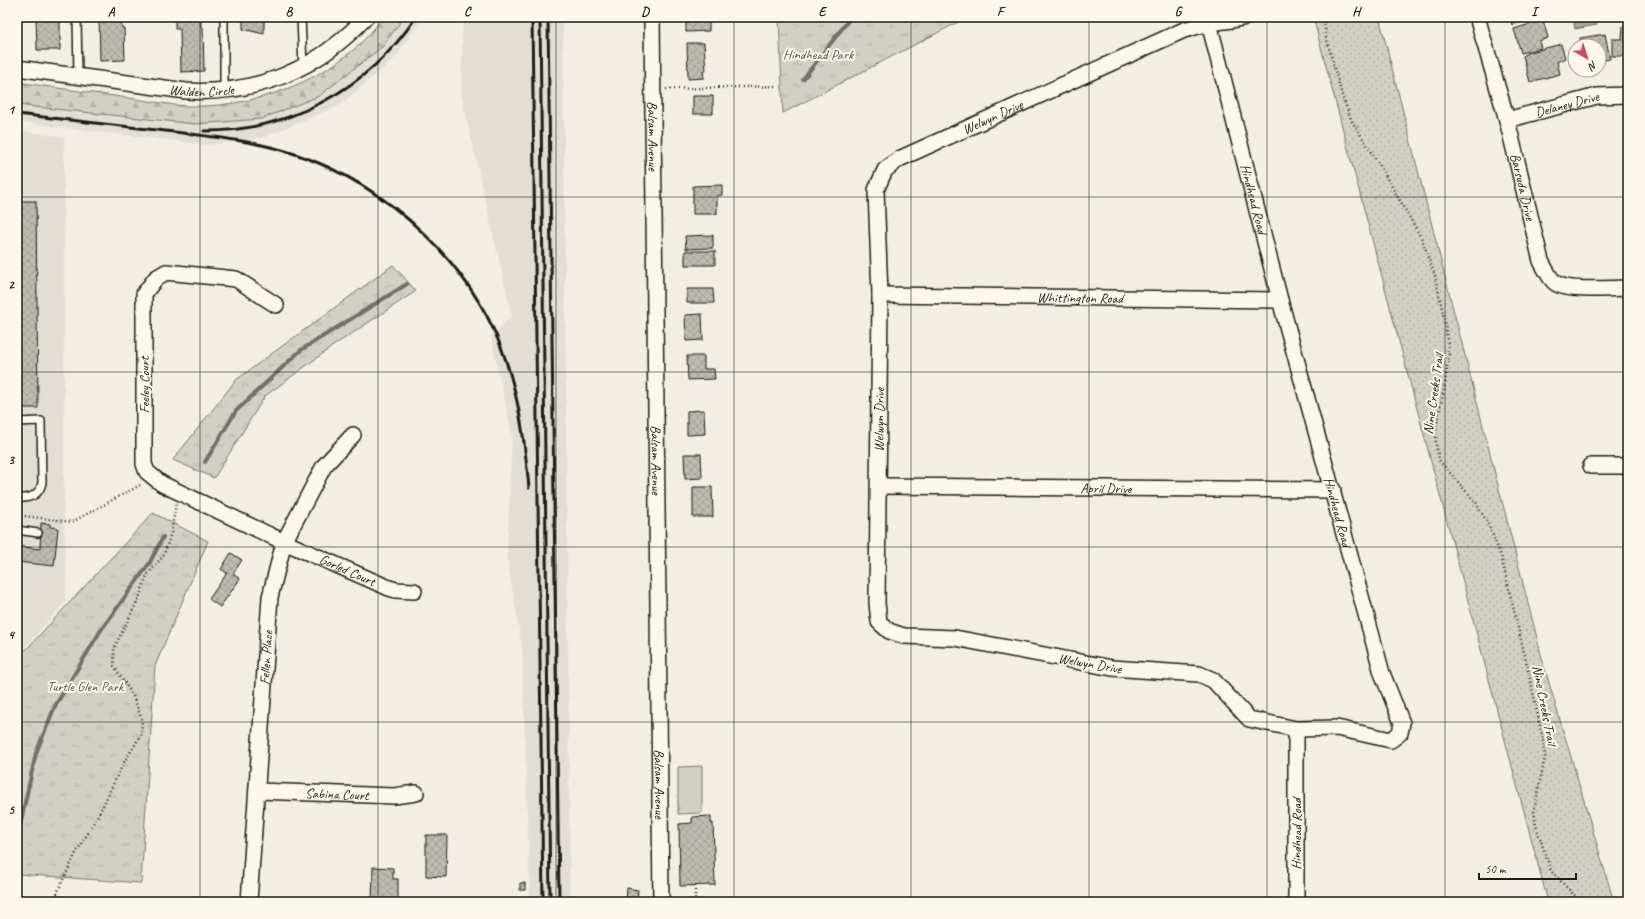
<svg xmlns="http://www.w3.org/2000/svg" width="1645" height="919" viewBox="0 0 1645 919" font-family="Caveat,sans-serif">
<style>
.built{fill:#e2ded5}
.grass{fill:url(#grass-dots);stroke:#777671}
.forest{fill:url(#forest-firs);stroke:#777671}
.park{fill:url(#park-tufts);stroke:#777671}
.pitch{fill:#d2cfc6;stroke:#777671}
.water{fill:url(#water-rules);stroke:#716f6b}
.lines{fill:none;stroke-linecap:round;stroke-linejoin:round}
.stream{stroke:#716f6b;stroke-width:4}
.building{fill:url(#building-cross-hatch);stroke:#1c1c1c}
.lane-casing{stroke:#1c1c1c;stroke-width:10}
.street-casing{stroke:#1c1c1c;stroke-width:18}
.path{stroke:#1c1c1c;stroke-width:2.5;stroke-dasharray:1 3;stroke-linecap:butt}
.lane{stroke:#fbf7ec;stroke-width:7}
.street{stroke:#fbf7ec;stroke-width:15}
.rail{stroke:#1c1c1c;stroke-width:3}
.grid{fill:none;stroke:#1c1c1c;stroke-width:1;stroke-opacity:0.55}
.labels{text-anchor:middle;stroke-width:4;stroke-linejoin:round;paint-order:stroke}
.park-label{font-size:14px;fill:#53524f;stroke:#fbf7ec}
.street-label{font-size:14px;fill:#1c1c1c;stroke:#fbf7ec}
.neatline{fill:none;stroke:#1c1c1c;stroke-width:1.5}
.grid-label{font-size:13px;text-anchor:middle;font-weight:bold;fill:#1c1c1c}
</style>
<defs>
<pattern id="grass-dots" width="8" height="8" patternUnits="userSpaceOnUse"><rect width="8" height="8" fill="#d2cfc6"/><path d="M2 2h.1M6 6h.1" fill="none" stroke="#b4b1aa" stroke-width="1.8" stroke-linecap="round"/></pattern>
<pattern id="forest-firs" width="22" height="20" patternUnits="userSpaceOnUse"><rect width="22" height="20" fill="#d2cfc6"/><path d="M5 1l3.5 6h-7zM16 11l3.5 6h-7z" fill="#b4b1aa"/></pattern>
<pattern id="park-tufts" width="24" height="20" patternUnits="userSpaceOnUse"><rect width="24" height="20" fill="#d2cfc6"/><path d="M3 7l-1-3M5 7V3M7 7l1-3M15 17l-1-3M17 17v-4M19 17l1-3" fill="none" stroke="#b4b1aa"/></pattern>
<pattern id="water-rules" width="6" height="5" patternUnits="userSpaceOnUse"><rect width="6" height="5" fill="#a9a6a0"/><path d="M0 2.5h6" fill="none" stroke="#898682"/></pattern>
<pattern id="building-cross-hatch" width="8" height="8" patternUnits="userSpaceOnUse"><rect width="8" height="8" fill="#bdbab1"/><path d="M0 0l8 8M0 8l8-8" fill="none" stroke="#a29f98"/></pattern>
</defs>
<rect width="100%" height="100%" fill="#f2eee4"/>
<filter id="ink" filterUnits="userSpaceOnUse"><feTurbulence type="fractalNoise" baseFrequency=".025" numOctaves="2"/><feDisplacementMap in="SourceGraphic" scale="8" xChannelSelector="R" yChannelSelector="G"/><feConvolveMatrix kernelMatrix="1 2 1 2 8 2 1 2 1" color-interpolation-filters="sRGB"/></filter>
<g filter="url(#ink)">
<path class="built" d="M404,17h19l-28,41 -55,47 -78,33 -53,7 -192,-23v-17l178,19 66,-5 122,-73z
M463,17h100l7,885h-40l-8,-254 -15,-92 5,-122 -21,-97 21,-21 -51,-221z
M17,130l47,7v389l2,46 -1,30 -48,54z"/>
<path class="grass" d="M1313,17h66l165,649 70,236h-66z"/>
<path class="forest" d="M383,17h21l-21,29 -64,50 -58,23 -66,5 -178,-19v-23c39,6 78,11 118,17 16,2 34,6 51,7 71,3 156,-29 197,-89z"/>
<path class="park" d="M779,17h189l-185,96z
M393,265l23,26 -83,55 -68,50 -51,82 -41,-18 63,-80z
M153,513l55,28 -53,125 -14,217 -124,-9v-215z"/>
<path class="pitch" d="M702,766v47l-24,1v-47z"/>
<path class="water" d="M1573,17h23l1,8 -22,4z"/>
<g class="lines">
<path class="stream" d="M803,79l48,-62
M205,462l31,-51 65,-61 106,-66
M17,839l19,-86 19,-47 46,-76 48,-66 14,-27"/>
</g>
<path class="building" d="M36,17h24v33h-23z
M99,17h22l1,11h2l1,32 -25,1z
M175,17h26v10h2l1,44 -23,1 -1,-43h-5z
M243,17h21v17l-21,-5z
M686,17h23v14l-23,1z
M1510,17h22l1,2 -21,6z
M1543,20l5,18 -9,3 2,7 -20,5 -7,-24z
M1628,25v31h-16v-17h10l1,-13z
M1605,34l5,25 -11,2v-15h-18l-1,-8z
M687,43h17l2,28h-3l1,7 -16,1z
M1561,44l4,14 -8,4 3,12 -30,8 -7,-26 4,-3z
M693,96h20v18h-20z
M722,185v10l-5,1v18h-24v-28z
M17,201h19l2,207h-21z
M713,235v13l-27,1 -1,-13z
M685,251h30v14h-30z
M687,289h26l1,14h-27z
M702,314l1,26 -17,1 -1,-26z
M687,356h17v13h10l1,10 -27,1z
M704,410l1,24 -18,1v-24z
M684,454h17l1,24 -17,1z
M693,487h19l1,30h-20z
M41,523l9,1v3l8,1 -4,38 -37,-4v-16l23,3z
M231,553l11,7 -9,14 7,5 -20,28 -11,-8 18,-26 -6,-4z
M711,816v7h2l2,62 -35,1 -1,-62 13,-1v-6z
M426,835h21l-1,42 -20,-1z
M373,867l20,1v11h5v23h-26z
M520,883h5v7h-5z
M627,888l11,2 -1,12h-11z"/>
<g class="lines">
<g class="lane-casing">
<path id="lane" d="M77,17l1,59
M224,17v74
M301,17l2,50
M17,422l24,-1 1,62c-3,13 -13,16 -25,15
M17,530l21,3"/>
</g>
<g class="street-casing">
<g id="street">
<path id="s1" d="M652,17l9,885"/>
<path id="s2" d="M1207,17l2,6 71,277 102,373 20,50 -2,10 -9,7 -54,-12 -41,1 -47,-10 -36,-39 -14,-6 -87,-6 -157,-30 -51,-2 -15,-5 -10,-9 -2,-19 3,-308 -4,-105 9,-20 14,-11 285,-129 25,-7 23,-3 14,-3"/>
<path id="s3" d="M1477,17l30,103 34,141c4,7 9,19 16,23 14,8 54,4 71,4"/>
<path id="s4" d="M17,68l169,23c71,4 132,-22 180,-74"/>
<path id="s5" d="M1507,120l90,-24 31,-1"/>
<path id="s6" d="M880,295l400,5"/>
<path id="s7" d="M276,305l-40,-26 -70,-7 -10,6 -12,16v170l3,8 15,12 122,58 105,46 7,2 18,1"/>
<path d="M1591,466h37"/>
<path id="s8" d="M879,486l454,4"/>
<path d="M1296,729v173"/>
<path id="s9" d="M258,791l136,5 22,-3"/>
<path id="s10" d="M249,902l21,-305 14,-55 40,-76 29,-31"/>
</g>
</g>
<path class="path" d="M1324,17l2,20 17,62 9,22 25,40 45,78 13,37 9,42 5,35 -4,32 -9,41v19l3,15 37,43 13,23 12,30 26,109 16,75 2,17 -11,54 2,15 15,45 23,24 9,7
M666,89l111,-3
M17,515l55,7 70,-38
M695,886v16
M59,902l-2,-9 18,-38 26,-45 22,-46 18,-29 1,-15 -9,-24 -19,-30v-18l25,-50 8,-23 17,-20 7,-22 5,-29"/>
<use href="#lane" class="lane"/>
<use href="#street" class="street"/>
<path class="rail" d="M532,17l11,885
M540,17l10,885
M548,17l11,885
M17,114c52,6 105,12 157,18 41,5 82,9 121,22 93,31 180,112 211,207 14,41 19,84 23,127
M204,131c85,1 165,-43 212,-114"/>
</g>
</g>
<path class="grid" d="M200,17v885M378,17v885M556,17v885M734,17v885M911,17v885M1089,17v885M1267,17v885M1445,17v885M17,197h1611M17,372h1611M17,547h1611M17,722h1611"/>
<g class="labels">
<g class="park-label">
<text x="818" y="59">Hindhead Park</text>
<text x="85" y="691">Turtle Glen Park</text>
</g>
<g class="street-label">
<text dy="5" stroke="none"><textPath href="#s4" startOffset="186">Walden Circle</textPath></text>
<text dy="5" stroke="none"><textPath href="#s5" startOffset="62">Delaney Drive</textPath></text>
<text dy="5" stroke="none"><textPath href="#s2" startOffset="1869">Welwyn Drive</textPath></text>
<text dy="5" stroke="none"><textPath href="#s1" startOffset="119">Balsam Avenue</textPath></text>
<text dy="5" stroke="none"><textPath href="#s3" startOffset="176">Barsuda Drive</textPath></text>
<text dy="5" stroke="none"><textPath href="#s2" startOffset="188">Hindhead Road</textPath></text>
<text dy="5" stroke="none"><textPath href="#s6" startOffset="200">Whittington Road</textPath></text>
<text transform="translate(144 385) rotate(-90)" y="5">Feeley Court</text>
<text transform="translate(1433 394) rotate(-82)" y="5">Nine Creeks Trail</text>
<text dy="5" stroke="none"><textPath href="#s2" startOffset="1497">Welwyn Drive</textPath></text>
<text dy="5" stroke="none"><textPath href="#s1" startOffset="443">Balsam Avenue</textPath></text>
<text dy="5" stroke="none"><textPath href="#s8" startOffset="227">April Drive</textPath></text>
<text dy="5" stroke="none"><textPath href="#s2" startOffset="512">Hindhead Road</textPath></text>
<text dy="5" stroke="none"><textPath href="#s7" startOffset="552">Gorled Court</textPath></text>
<text dy="5" stroke="none"><textPath href="#s10" startOffset="245">Fellen Place</textPath></text>
<text transform="translate(1090 663) rotate(10)" y="5">Welwyn Drive</text>
<text transform="translate(1545 705) rotate(79)" y="5">Nine Creeks Trail</text>
<text dy="5" stroke="none"><textPath href="#s1" startOffset="767">Balsam Avenue</textPath></text>
<text dy="5" stroke="none"><textPath href="#s9" startOffset="79">Sabina Court</textPath></text>
<text transform="translate(1296 834) rotate(-90)" y="5">Hindhead Road</text>
</g>
</g>
<rect width="1645" height="919" fill="none" stroke="#fbf7ec" stroke-width="44"/>
<g transform="translate(1587 58) rotate(141)"><circle r="19" fill="#fbf7ec" stroke="#a29f99"/>
<path d="M0-3L7 15L0 10L-7 15Z" fill="#d1495b"/>
<text y="-6" font-size="11" font-weight="bold" text-anchor="middle" fill="#1c1c1c">N</text>
</g>
<path d="M1479 873v6h97v-6" fill="none" stroke="#1c1c1c" stroke-width="2"/>
<text x="1485" y="873" font-size="12" fill="#1c1c1c" stroke="#fbf7ec" stroke-width="3" paint-order="stroke">50 m</text>
<rect x="22" y="22" width="1601" height="875" class="neatline"/>
<g class="grid-label">
<text x="111" y="16">A</text>
<text x="289" y="16">B</text>
<text x="467" y="16">C</text>
<text x="645" y="16">D</text>
<text x="822" y="16">E</text>
<text x="1000" y="16">F</text>
<text x="1178" y="16">G</text>
<text x="1356" y="16">H</text>
<text x="1534" y="16">I</text>
<text x="11" y="114">1</text>
<text x="11" y="289">2</text>
<text x="11" y="464">3</text>
<text x="11" y="639">4</text>
<text x="11" y="814">5</text>
</g>
</svg>
